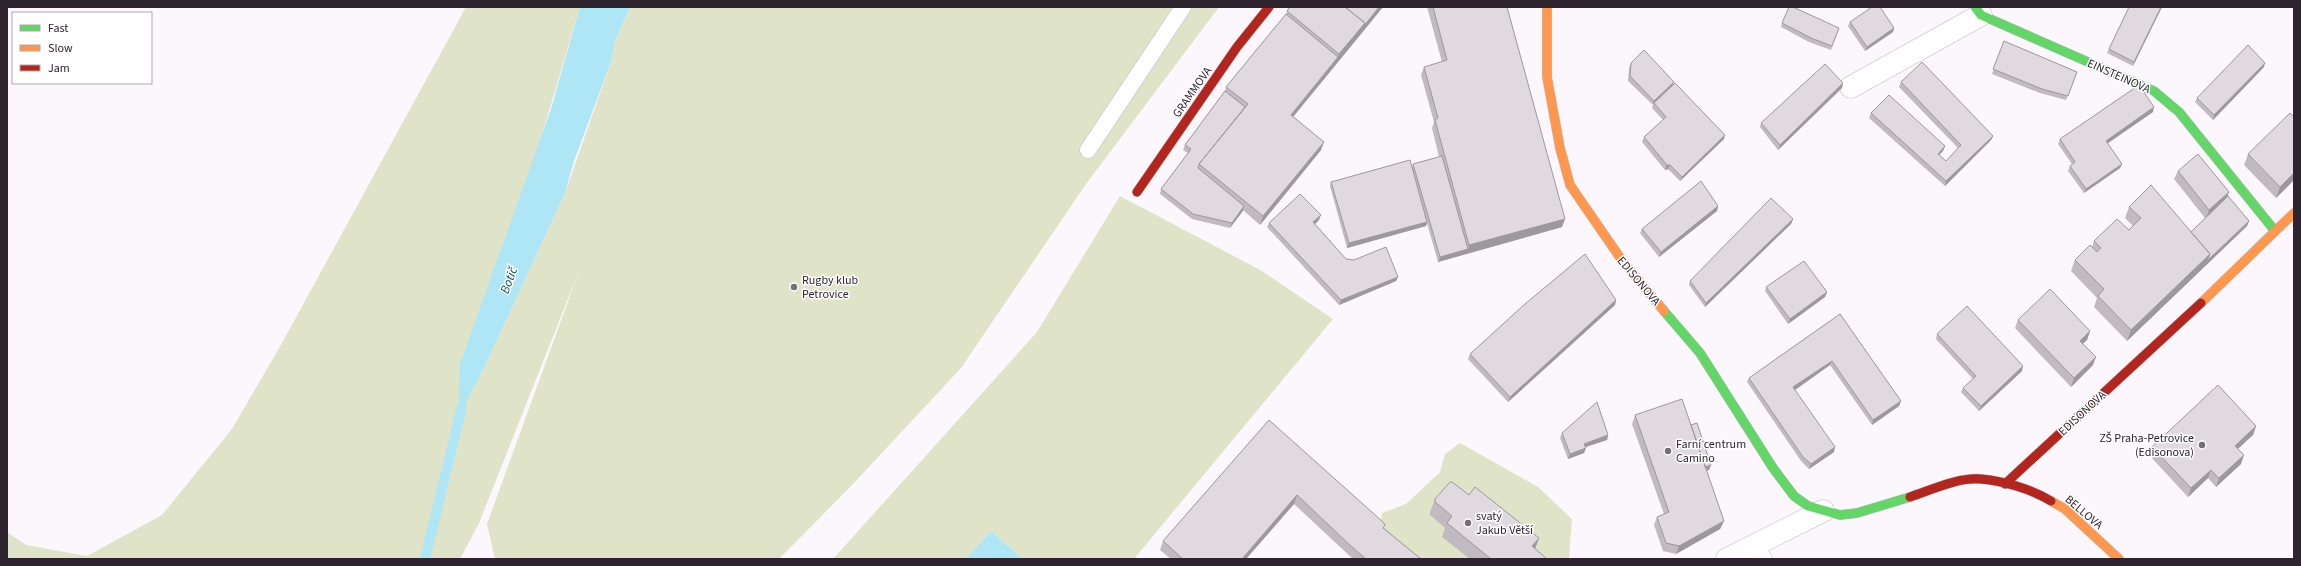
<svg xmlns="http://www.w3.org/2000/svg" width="2301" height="566" viewBox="0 0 2301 566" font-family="'Source Sans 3',sans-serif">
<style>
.green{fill:#dfe3c8}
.water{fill:#aee6f5}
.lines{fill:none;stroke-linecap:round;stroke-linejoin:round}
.stream{stroke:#aee6f5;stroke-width:10}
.lane-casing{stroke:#c1bac1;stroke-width:17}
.street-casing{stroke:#c1bac1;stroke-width:23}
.fast-casing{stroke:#c1bac1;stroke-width:10}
.slow-casing{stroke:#c1bac1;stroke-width:10}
.jam-casing{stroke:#c1bac1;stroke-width:10}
.lane{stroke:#fffeff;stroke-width:16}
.street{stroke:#fffeff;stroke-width:22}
.fast{stroke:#63d668;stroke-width:9}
.slow{stroke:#ff974d;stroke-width:9}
.jam{stroke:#b3261e;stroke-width:9}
.wall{fill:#c1bbc1}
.shaded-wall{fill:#9d989d}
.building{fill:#e0d9e0;stroke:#9d989d}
.poi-dot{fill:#766e76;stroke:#fff;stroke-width:1.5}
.labels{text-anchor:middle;stroke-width:3;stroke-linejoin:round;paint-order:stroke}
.street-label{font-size:12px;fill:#2e242e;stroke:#fff}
.poi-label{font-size:12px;fill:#2e242e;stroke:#fff;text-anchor:start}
.water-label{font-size:13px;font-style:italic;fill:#024f5d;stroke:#fff}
</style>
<rect width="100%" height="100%" fill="#fcf7fc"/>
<path class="green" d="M466,7h114l-122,410 26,-49 81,-175 47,-134 3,-18 15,-34h589l-133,177 -125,184 -108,116 -74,75h-284l-8,-35 92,-253 -100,252 -19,36h-453v-27l19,13 61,11 75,-41 70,-86 50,-86z
M1120,196l142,75 71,48 -199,240h-111l-32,-28 -25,28h-133l204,-227z
M1460,443l78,44 34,32 -3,40h-41l-81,-29 23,29h-63l-27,-28 2,-18 24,-9 34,-32 5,-18z"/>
<path class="water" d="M580,7h50l-15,34 -3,18 -38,102 -9,32 -81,175 -26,50 2,-54 91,-255z
M991,531l32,28h-57z"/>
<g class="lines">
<path class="stream" d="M425,559l37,-153"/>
<g class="lane-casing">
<path id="lane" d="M1088,150l95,-143
M1756,545l8,14"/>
</g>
<g class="street-casing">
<path id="street" d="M1851,87l130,-72
M1727,559l96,-48"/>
</g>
<g class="fast-casing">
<path id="fast" d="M1975,7l6,8 173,76 25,21 96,119
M1664,311l36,42 73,115 21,28 14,10 32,9 17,-2 53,-16"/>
</g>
<g class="slow-casing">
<path id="slow" d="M1547,7v70l13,71 10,37 51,74 43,52
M2201,303l93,-90
M2051,501l14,8 54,50"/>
</g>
<g class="jam-casing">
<path id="jam" d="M1137,192l100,-145 32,-40
M2005,484l196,-181
M1910,497c21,-7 48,-20 71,-18 23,2 50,10 70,22"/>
</g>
<use href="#lane" class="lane"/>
<use href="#street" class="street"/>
<use href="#fast" class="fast"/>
<use href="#slow" class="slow"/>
<use href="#jam" class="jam"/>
</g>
<path class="wall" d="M1290,7h93l-90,110 28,33 -61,75 -17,-15 -13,18 -38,-9 -32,-25 1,-5 27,-36 -5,-3 2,-5 40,-54 1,-4 60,-73 1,-3z
M1427,7h80l55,220 -124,35 -11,-39 -1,3 -79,22 -17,-62 1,-4 81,-15 1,-3 26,-7 -7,-29 2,-6 -13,-47 3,-8 18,-5z
M2129,7h33l-29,59 -26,-13z
M1850,22l44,6 -1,4 -28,19 -17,-25z
M1782,23l57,5 -8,22 -22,-8 -28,-15z
M2004,41l73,31 -11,28 -26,-7 -48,-19z
M1631,63l41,22 52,54 -44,42 -12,-12 -3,1 -23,-28 2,-5 19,-17 -11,-12 1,-3 -25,-24 1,-13z
M2264,67l-51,53 -18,-18 2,-4z
M1901,82l92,54 -2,4 -46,46 -76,-68 2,-5 74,33 -2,5 -4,4 7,6 12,-13 -59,-61z
M1843,83l-1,5 -64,62 -18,-23 1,-4z
M2153,112l-46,31 15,21 -2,4 -36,25 -16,-22 2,-5 2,-2 -14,-20 2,-5z
M2248,154l46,26 -18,18 -32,-33z
M2178,171l50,25 21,25 -2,5 -120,115 -33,-34 3,-9 -26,-27 4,-11 17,-13 2,-6 35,-11 4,-4 -8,-8 4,-11 62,25 14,-14 -31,-39z
M1718,206l-1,5 -58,46 -19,-24 2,-4z
M1793,219l-2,5 -86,83 -16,-22 1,-4z
M1319,220l-4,4 31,35 52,18 -2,4 -57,24 -72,-78 2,-4z
M1766,287l61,5 -2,5 -37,27 -23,-33z
M1616,300l-1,5 -107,97 -40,-43 2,-5z
M1840,314l61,87 -2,5 -27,19 -42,-60 -35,25 39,62 -25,17 -8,-8 -54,-79 2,-4z
M2018,320l72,11 -3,9 -4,3 10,22 -22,22 -56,-59z
M1937,334l85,37 -43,40 -18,-19 2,-4 10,-9 -37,-40z
M1635,415l56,10 20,40 -2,5 -3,1 18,50 -4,8 -44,25 -13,-3 -9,-26 3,-8 7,-3 -32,-90z
M1269,420l115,108 37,31h-68l-59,-55 -48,55h-75l-11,-9 3,-9z
M2256,426l-3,9 -15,14 3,15 -25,23 -8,-9 -20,19 -39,-42 3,-8z
M1562,433l46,2 -1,5 -21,7v1l-2,5 -16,6 -8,-21z
M1435,499l100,50 12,10h-77l-28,-22 3,-9 -15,-13v-3z"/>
<path class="shaded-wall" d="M1379,7h4l-95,116 3,-8 47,-58 1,-3 26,-31z
M2161,7h1l-29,59 1,-4z
M1894,28l-1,4 -28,19 2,-4z
M2265,63l-1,4 -51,53 1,-5z
M1674,82l-2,5 -18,16 -1,2 1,-4z
M1843,83l-1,5 -64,62 2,-5z
M2154,107l-1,5 -49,34 2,-5z
M1725,135l-1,4 -44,42 2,-4z
M1993,136l-2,4 -46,46 1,-5z
M1324,142l-3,8 -61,75 3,-9z
M1945,146l-2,5 -7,7 2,-4z
M2122,164l-2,4 -36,25 2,-4z
M1667,165h3l-2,4 -3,1z
M2294,173v7l-18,18 4,-11z
M2229,192l-3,9 -20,18 3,-9z
M1244,206l-1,5 -13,17 2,-5z
M1718,206l-1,5 -58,46 2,-5z
M1321,215l-2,5 -7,7 1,-5z
M1565,219l-3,8 -124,35 2,-5 28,-8 1,-4z
M1793,219l-2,5 -86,83 1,-4z
M2249,221l-2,5 -120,115 4,-11 79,-76z
M1427,222l-1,4 -79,22 2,-5z
M1398,277l-2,4 -57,24 2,-5z
M1827,292l-2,5 -37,27 2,-5z
M1616,300l-1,5 -107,97 2,-5z
M2090,331l-3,9 -10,9 3,-8z
M2096,357l-3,8 -22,22 3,-9z
M1832,361l-2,4 -38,27 1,-5z
M2023,366l-1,5 -43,40 2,-5z
M1901,401l-2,5 -27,19 1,-5z
M2256,426l-3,9 -21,19 3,-8z
M1608,435l-1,5 -25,8 2,-4z
M1835,447l-1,5 -25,17 2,-5z
M1586,448l-2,5 -16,6 2,-5z
M2244,455l-3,9 -25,23 3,-9z
M1711,465l-2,5 -8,2 2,-4z
M2211,470l-3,8 -20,19 3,-9z
M1297,495l-3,9 -48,55h-4z
M1724,521l-4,8 -44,25 3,-8z
M1539,538l-5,14 -2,-6z"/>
<path class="building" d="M1290,7h55l20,16 -26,31 -52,-43z
M1345,7h34l-15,19 1,-3z
M1433,7h74l58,212 -96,26 -34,-125 3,-2 -14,-51 23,-7z
M1789,7h4l46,21 -7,18 -21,-8 -29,-15z
M1872,7h8l14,21 -27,19 -17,-25z
M2129,7h32l-27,55 -25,-13z
M1286,14l52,43 -47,58 33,27 -61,74 -64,-52 49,-60 -22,-17z
M2004,41l73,31 -9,24 -26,-7 -49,-20z
M2248,45l17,18 -51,52 -17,-17z
M1644,50l30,32 -20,19 -24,-25 1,-13z
M1922,62l71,74 -47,45 -75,-68 18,-18 56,51 -7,8 8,7 15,-16 -60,-63z
M1825,64l18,19 -63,62 -19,-22z
M1675,83l50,52 -43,42 -12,-12h-3l-23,-28 22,-20 -12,-14z
M2139,85l15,22 -48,34 16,23 -36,25 -16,-23 5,-4 -15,-23z
M1225,91l20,16 -46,57 -1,4 46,38 -12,17 -39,-9 -32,-25 30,-40 -6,-4z
M2290,113l4,4v56l-14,14 -32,-33z
M2198,154l31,38 -20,18 -31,-39z
M1442,156l26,93 -28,8 -27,-93z
M1410,160l17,62 -78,21 -18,-61z
M1701,181l17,25 -57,46 -19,-23z
M2151,185l59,69 -79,76 -33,-34 6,-7 -29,-29 15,-15 7,7 4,-4 -7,-7 23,-22 12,11 12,-12 -12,-11z
M1300,194l21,21 -8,7 33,37 8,1 32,-13 12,30 -57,23 -72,-77z
M2228,196l21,25 -42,40 3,-7 -19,-22z
M1771,198l22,21 -87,84 -16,-22z
M1585,254l31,46 -106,97 -40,-43 55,-50z
M1804,261l23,31 -37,27 -24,-32z
M2050,289l40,42 -10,10 16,16 -22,21 -56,-58z
M1967,306l56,60 -42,40 -18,-18 13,-12 -39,-42z
M1840,314l61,87 -28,19 -41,-59 -39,26 42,60 -24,17 -8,-7 -54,-79z
M2218,385l38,41 -21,20 9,9 -25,23 -8,-8 -20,18 -39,-41z
M1682,399l42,122 -45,25 -13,-3 -9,-26 12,-5 -34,-97z
M1597,402l11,33 -24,9 2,4 -16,6 -8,-21z
M1269,420l114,102 2,3 -2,3 38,31h-55l-14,-12 -55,-52 -55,64h-59l-20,-18z
M1697,423l14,42 -6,2 -14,-42z
M1450,482h2l17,13 6,-8 64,51 -7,8 15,13h-56l-44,-36 5,-7 -17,-14v-3z"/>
<g class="poi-dot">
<circle cx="794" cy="287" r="4"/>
<circle cx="2202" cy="445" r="4"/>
<circle cx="1668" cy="451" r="4"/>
<circle cx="1468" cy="523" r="4"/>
</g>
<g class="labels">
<g class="street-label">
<text transform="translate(2119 76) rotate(24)" y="4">EINSTEINOVA</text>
<text transform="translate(1192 92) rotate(-55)" y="4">GRAMMOVA</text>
<text transform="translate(1639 281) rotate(50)" y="4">EDISONOVA</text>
<text transform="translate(2082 413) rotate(-43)" y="4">EDISONOVA</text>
<text transform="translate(2084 512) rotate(40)" y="4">BELLOVA</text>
</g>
<g class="poi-label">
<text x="802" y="284">Rugby klub<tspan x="802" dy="14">Petrovice</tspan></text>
<text x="2194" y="442" text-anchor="end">ZŠ Praha-Petrovice<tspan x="2194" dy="14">(Edisonova)</tspan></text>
<text x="1676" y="448">Farní centrum<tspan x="1676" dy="14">Camino</tspan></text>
<text x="1476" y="520">svatý<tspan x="1476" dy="14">Jakub Větší</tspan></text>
</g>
<g class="water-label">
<text transform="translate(508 280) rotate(-70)" y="5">Botič</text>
</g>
</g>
<rect width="2301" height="566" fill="none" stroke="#2e242e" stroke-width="16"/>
<rect x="12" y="12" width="140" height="72" fill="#ffffff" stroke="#aba7ab"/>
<rect x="20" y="25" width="20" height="6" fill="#63d668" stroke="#aba7ab"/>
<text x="48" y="32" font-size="12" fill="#2e242e">Fast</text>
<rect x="20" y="45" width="20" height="6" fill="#ff974d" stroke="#aba7ab"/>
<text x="48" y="52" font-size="12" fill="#2e242e">Slow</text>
<rect x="20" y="65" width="20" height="6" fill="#b3261e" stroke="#aba7ab"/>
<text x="48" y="72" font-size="12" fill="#2e242e">Jam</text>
</svg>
